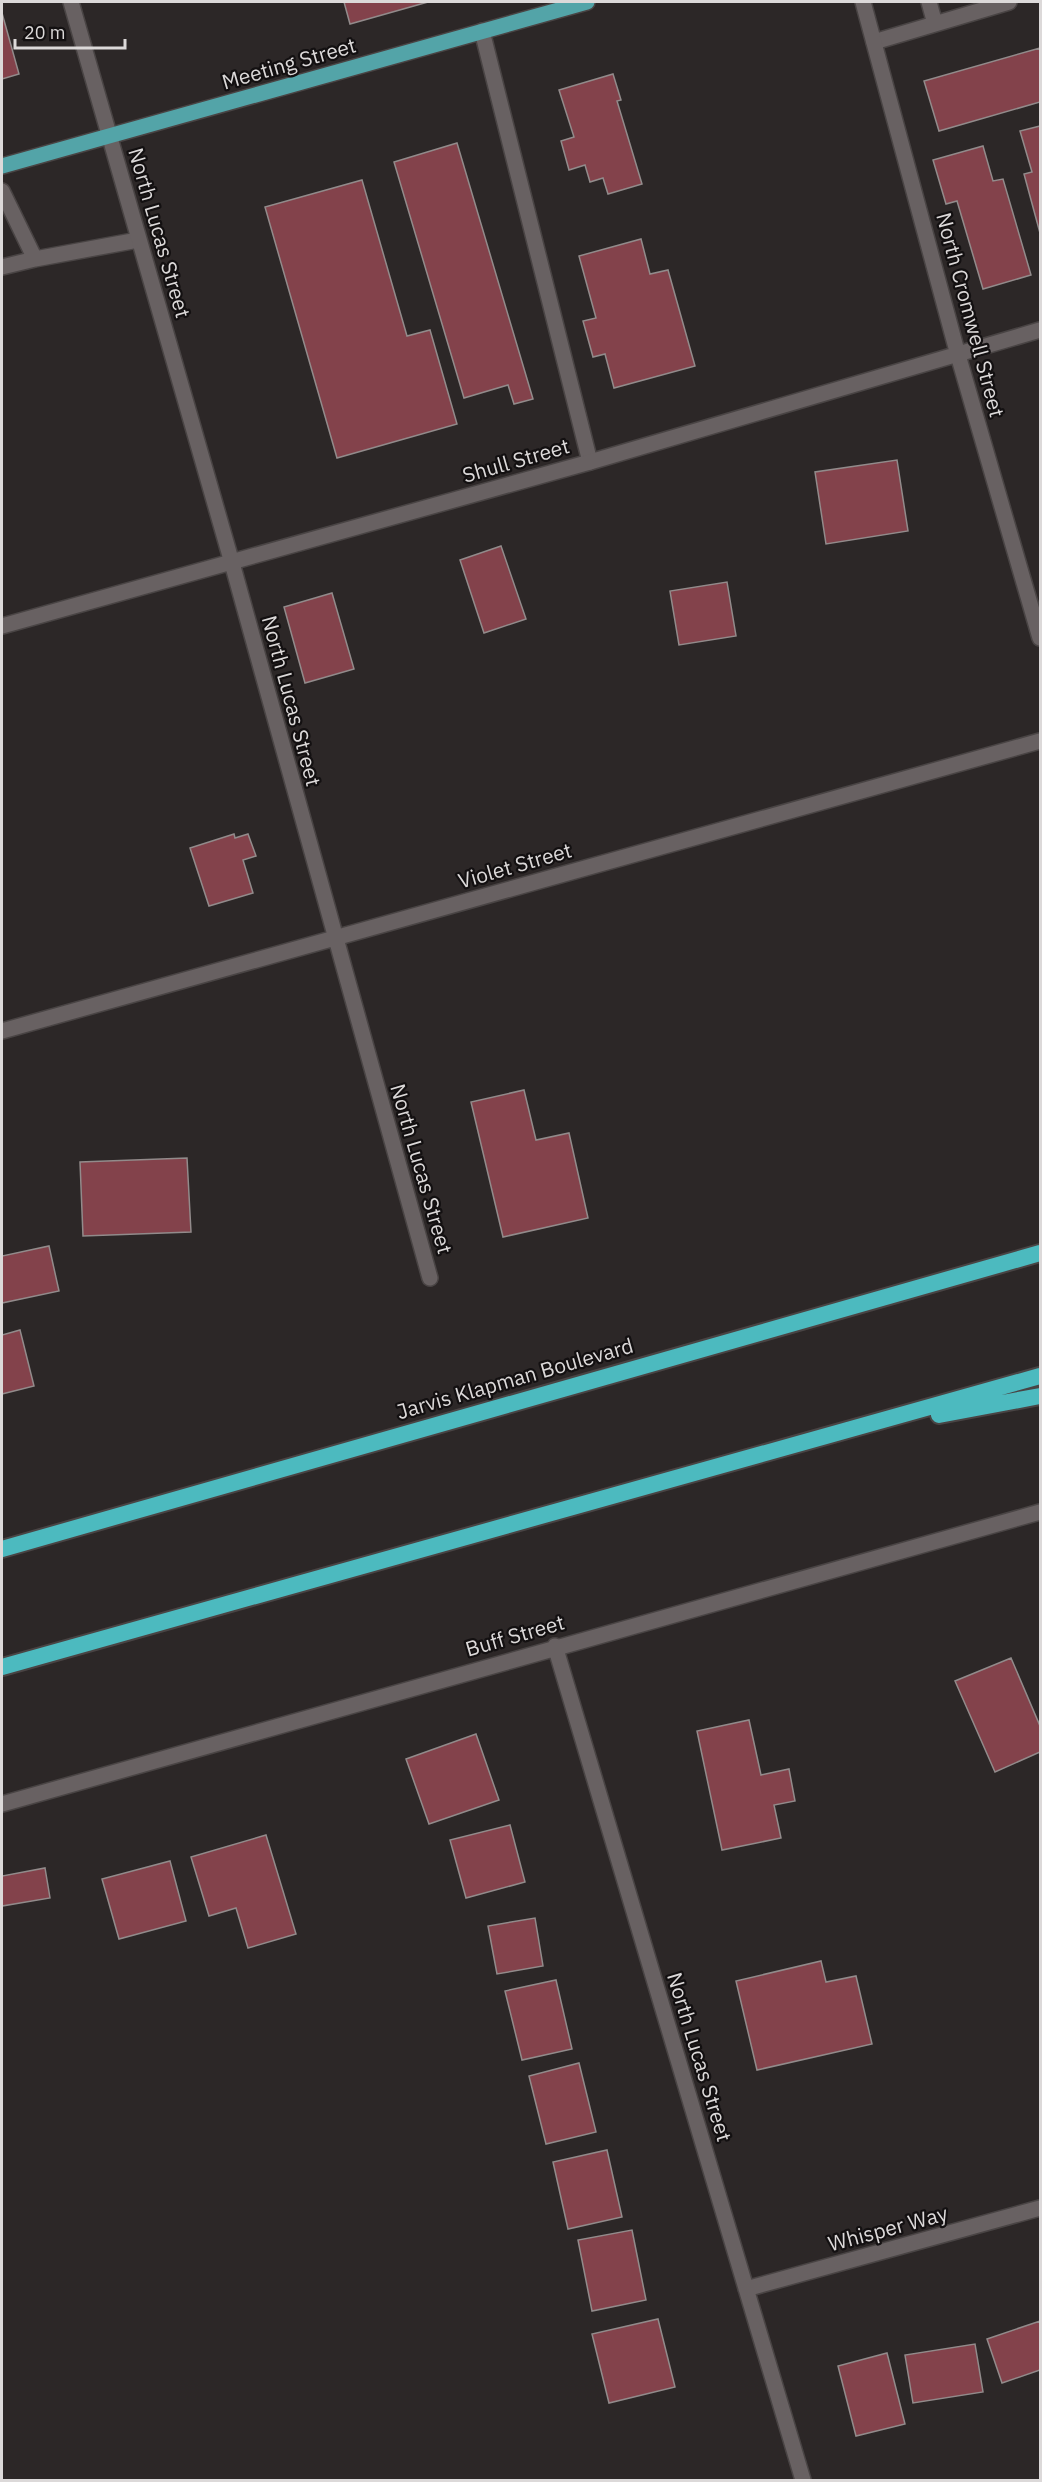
<svg xmlns="http://www.w3.org/2000/svg" width="1042" height="2482" viewBox="0 0 1042 2482" font-family="'IBM Plex Sans',sans-serif">
<style>
.building{fill:#83424b;stroke:#928b8b;stroke-width:1.5}
.lines{fill:none;stroke-linecap:round;stroke-linejoin:round}
.service-casing{stroke:#494444;stroke-width:18}
.minor-casing{stroke:#494444;stroke-width:18}
.primary-casing{stroke:#494444;stroke-width:18}
.trunk-casing{stroke:#494444;stroke-width:20}
.service{stroke:#686162;stroke-width:15}
.minor{stroke:#686162;stroke-width:15}
.primary{stroke:#53a4a8;stroke-width:15}
.trunk{stroke:#4cbabf;stroke-width:16}
.labels{text-anchor:middle;stroke-width:4.5;stroke-linejoin:round;paint-order:stroke}
.street-label{font-size:21px;fill:#dcd9d9;stroke:#131011}
</style>
<rect width="100%" height="100%" fill="#2c2727"/>
<path class="building" d="M344,2h84l-78,22z
M2,13l17,61 -17,5z
M1040,48v54l-101,29 -15,-50z
M613,74l8,26 -4,1 25,83 -34,10 -5,-16 -13,4 -5,-17 -16,5 -8,-29 13,-4 -15,-47z
M1040,126v107l-16,-59 8,-2 -12,-41z
M457,143l76,256 -19,5 -6,-19 -44,13 -70,-236z
M983,146l10,35 10,-2 28,96 -48,14 -26,-88 -11,3 -13,-44z
M362,180l45,156 23,-6 27,94 -120,34 -72,-251z
M641,239l9,35 18,-4 27,96 -81,22 -9,-34 -12,3 -10,-36 13,-3 -17,-62z
M897,460l11,71 -82,13 -11,-72z
M501,546l25,73 -42,14 -24,-73z
M727,582l9,54 -57,9 -9,-54z
M332,593l22,76 -49,14 -21,-76z
M234,834l1,4 13,-4 8,22 -13,4 10,33 -44,13 -19,-58z
M524,1090l12,50 33,-7 19,85 -85,19 -32,-135z
M187,1158l4,74 -108,4 -3,-74z
M49,1246l10,45 -57,12v-47z
M20,1330l14,56 -32,8v-59z
M1011,1658l29,68v26l-45,20 -40,-91z
M749,1720l12,55 28,-6 6,32 -21,4 7,33 -59,12 -25,-119z
M476,1734l23,66 -70,24 -23,-65z
M510,1825l15,57 -59,16 -16,-58z
M266,1835l30,99 -48,14 -12,-40 -27,8 -18,-59z
M170,1861l16,60 -67,18 -17,-60z
M45,1868l5,30 -48,8v-30z
M535,1918l8,48 -46,8 -9,-48z
M821,1961l5,21 30,-6 16,68 -115,26 -21,-89z
M556,1980l16,69 -50,11 -17,-69z
M579,2063l17,69 -50,12 -17,-68z
M607,2150l15,67 -54,12 -15,-67z
M632,2230l14,70 -54,11 -14,-71z
M658,2319l17,68 -66,16 -17,-69z
M1040,2321v49l-38,13 -15,-44z
M975,2344l8,48 -70,11 -8,-48z
M887,2353l18,71 -49,12 -18,-70z"/>
<g class="lines">
<g class="service-casing">
<path id="service" d="M929,2l6,22
M482,31l108,431
M874,42l135,-40
M2,191l33,68 103,-19
M2,267l33,-8"/>
</g>
<g class="minor-casing">
<path id="minor" d="M71,2l161,561 198,715
M863,2l95,353 82,283
M2,626l588,-164 450,-132
M2,1031l1038,-290
M555,1646l248,834
M2,1804l1038,-292
M746,2289l294,-81"/>
</g>
<g class="primary-casing">
<path id="primary" d="M2,166l585,-164"/>
</g>
<g class="trunk-casing">
<path id="trunk" d="M939,1415l101,-19
M2,1549l1038,-296
M2,1667l1038,-291"/>
</g>
<use href="#service" class="service"/>
<use href="#minor" class="minor"/>
<use href="#primary" class="primary"/>
<use href="#trunk" class="trunk"/>
</g>
<g class="labels">
<g class="street-label">
<text transform="translate(289 64) rotate(-16)" y="7">Meeting Street</text>
<text transform="translate(159 233) rotate(74)" y="7">North Lucas Street</text>
<text transform="translate(970 315) rotate(75)" y="7">North Cromwell Street</text>
<text transform="translate(516 461) rotate(-16)" y="7">Shull Street</text>
<text transform="translate(291 701) rotate(75)" y="7">North Lucas Street</text>
<text transform="translate(515 866) rotate(-16)" y="7">Violet Street</text>
<text transform="translate(421 1169) rotate(74)" y="7">North Lucas Street</text>
<text transform="translate(515 1379) rotate(-16)" y="7">Jarvis Klapman Boulevard</text>
<text transform="translate(515 1636) rotate(-16)" y="7">Buff Street</text>
<text transform="translate(699 2057) rotate(73)" y="7">North Lucas Street</text>
<text transform="translate(888 2229) rotate(-15)" y="7">Whisper Way</text>
</g>
</g>
<rect width="1042" height="2482" fill="none" stroke="#dcd9d9" stroke-width="6"/>
<path d="M15 39v9h110v-9" fill="none" stroke="#dcd9d9" stroke-width="3"/>
<text x="24" y="39" font-size="18" fill="#dcd9d9" stroke="#131011" stroke-width="4.5" paint-order="stroke">20 m</text>
</svg>
